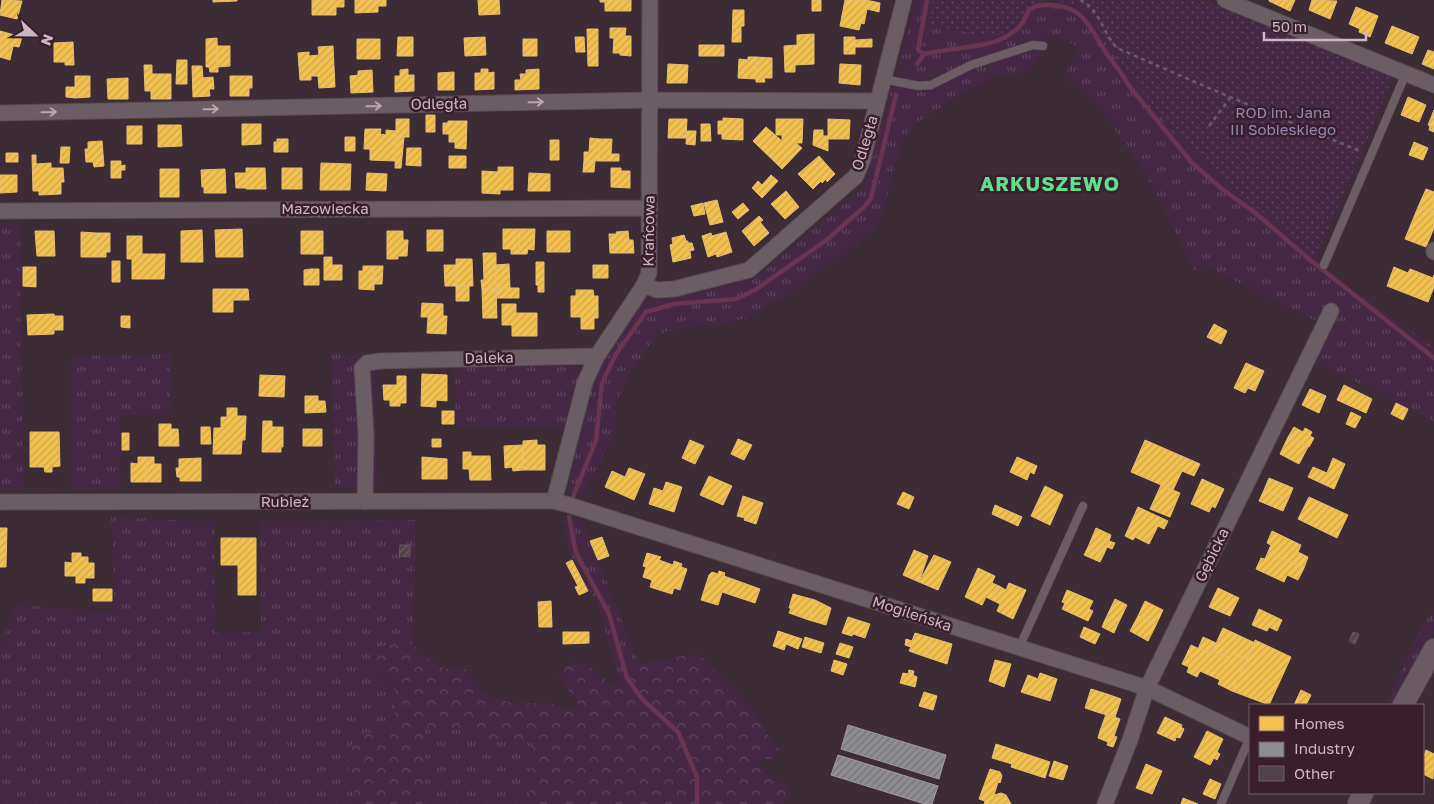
<svg xmlns="http://www.w3.org/2000/svg" width="1434" height="804" viewBox="0 0 1434 804" font-family="'Golos Text',sans-serif">
<style>
.grass{fill:url(#grass-tufts)}
.forest{fill:url(#forest-crowns)}
.garden{fill:url(#garden-dots)}
.homes{fill:url(#homes-hatch);stroke:#e7be71}
.industry{fill:url(#industry-hatch);stroke:#a09aa0}
.lines{fill:none;stroke-linecap:round;stroke-linejoin:round}
.stream{stroke:#68344e;stroke-width:4.5}
.building{fill:url(#building-hatch);stroke:#65545c}
.lane-casing{stroke:#574a51;stroke-width:9}
.street-casing{stroke:#574a51;stroke-width:17}
.secondary-casing{stroke:#5a4a52;stroke-width:22}
.path{stroke:#685a62;stroke-width:2.5;stroke-dasharray:4 4;stroke-linecap:butt}
.lane{stroke:#6a5d64;stroke-width:8}
.street{stroke:#6a5d64;stroke-width:15}
.secondary{stroke:#695b61;stroke-width:20}
.oneway{stroke:#baa5af}
.labels{text-anchor:middle;stroke-width:5;stroke-linejoin:round;paint-order:stroke}
.street-label{font-size:15px;fill:#ceb7c2;stroke:#3a1e2c}
.park-label{font-size:15px;fill:#8f89b4;stroke:#3a1e2c}
.district-label{font-size:20px;font-weight:bold;letter-spacing:1px;fill:#5fe08b;stroke:#3a1e2c}
</style>
<defs>
<pattern id="grass-tufts" width="24" height="20" patternUnits="userSpaceOnUse" patternTransform="scale(1.25)"><rect width="24" height="20" fill="#462845"/><path d="M3 7l-1-3M5 7V3M7 7l1-3M15 17l-1-3M17 17v-4M19 17l1-3" fill="none" stroke="#60455e"/></pattern>
<pattern id="forest-crowns" width="20" height="18" patternUnits="userSpaceOnUse" patternTransform="scale(1.25)"><rect width="20" height="18" fill="#462845"/><path d="M2 6a3 3 0 1 1 6 0M12 15a3 3 0 1 1 6 0" fill="none" stroke="#60455e"/></pattern>
<pattern id="garden-dots" width="8" height="8" patternUnits="userSpaceOnUse" patternTransform="scale(1.25)"><rect width="8" height="8" fill="#462845"/><path d="M2 2h.1M6 6h.1" fill="none" stroke="#60455e" stroke-width="1.8" stroke-linecap="round"/></pattern>
<pattern id="homes-hatch" width="6" height="6" patternUnits="userSpaceOnUse" patternTransform="scale(1.25)"><rect width="6" height="6" fill="#f2c14e"/><path d="M-1 1l2-2M0 6l6-6M5 7l2-2" fill="none" stroke="#cea54a"/></pattern>
<pattern id="industry-hatch" width="6" height="6" patternUnits="userSpaceOnUse" patternTransform="scale(1.25)"><rect width="6" height="6" fill="#8d8d92"/><path d="M-1 1l2-2M0 6l6-6M5 7l2-2" fill="none" stroke="#757378"/></pattern>
<pattern id="building-hatch" width="6" height="6" patternUnits="userSpaceOnUse" patternTransform="scale(1.25)"><rect width="6" height="6" fill="#52424a"/><path d="M-1 1l2-2M0 6l6-6M5 7l2-2" fill="none" stroke="#6a5b62"/></pattern>
</defs>
<rect width="100%" height="100%" fill="#3d2c35"/>
<path class="grass" d="M916,0h17l-6,23 80,9c31,-32 35,-32 80,-23 29,51 63,99 103,140 38,38 80,71 122,104 7,6 13,15 21,21 33,26 68,49 101,74v73l-121,-61 27,-49 -14,-7 -8,18 -117,-58 -5,10c-34,-70 -69,-148 -132,-197l16,-30 -30,-13 -16,30 -10,9 -28,3 -42,22 -40,27 -9,12 -10,28 -11,45 -13,23 -81,60 -40,24 -28,7 -20,1 -35,6 -13,8 -23,32 -14,31 -3,31 -30,63 -17,-6 25,-107 5,-12 44,-68 102,-21 18,-9 100,-83 6,-12z
M0,223l21,1v133l3,133h-24z
M171,354l-1,61h-50l1,74 -50,1v-134z
M332,354l43,1 2,133h-42z
M570,362l10,13 -16,54 -109,-3 -1,-60z
M111,517l103,5 1,111 46,-1 -1,-110 155,-2 -2,125 -16,-6 -18,31c22,18 16,26 16,52l-7,9 -40,19 1,17 3,23 6,14h-358v-154l15,-45 100,7z
M581,518l58,146c-2,8 -12,14 -19,18l-23,-79 -27,-50 -7,-32z
M1434,607v24l-42,74h-6l29,-65z
M424,729l35,1 15,2 12,9 46,2 -3,61h-105z"/>
<path class="forest" d="M397,639l16,6 11,11 21,13h23l14,22 15,8 16,4h38l19,8 10,-3c-6,-13 -15,-22 -23,-34l14,-12 17,3 25,22c9,-6 23,-13 26,-23l59,-11c17,18 36,35 52,54 11,13 16,30 29,42l-6,10h-10l-6,6c4,4 8,8 13,11 12,8 26,11 14,28h-255l3,-61 -47,-2 -11,-9 -15,-2 -34,-1 -1,75h-66c-5,-16 -13,-34 -10,-52 1,-6 8,-13 11,-18l29,-3 7,-9c0,-20 5,-49 -22,-53l-3,-13 10,-8z"/>
<path class="garden" d="M933,0h116c-21,5 -29,16 -42,32l-24,4 -56,-12z
M1053,0h151l189,77 -31,75 -46,105 -70,-58 -56,-50 -40,-47 -26,-33 -15,-22 -22,-38z"/>
<path class="homes" d="M2,0l20,1 -5,18 -17,-4z
M213,0h24v1l-24,1z
M312,0h32v7h-8v8h-24z
M355,0h31v6h-8v6l-23,1z
M478,0h21l1,14 -21,1z
M600,0h31v11h-26v-9h-5z
M812,0h9v11h-9z
M845,0h21l14,3 -1,9 -12,-3 -3,15 -3,-1 -2,7 -19,-4z
M1269,0h26l-5,11 -21,-10z
M1312,0l25,1 -7,18 -21,-9z
M1356,7l22,9 -8,21 -11,-5 1,-3 -11,-5z
M733,10h11v16h-3v16h-9z
M1392,26l27,11 -7,17 -27,-11z
M610,28h16l-1,8h6v20l-11,-1v-2h-7l1,-15h-4z
M587,29h11v37h-10z
M0,31l22,6 -3,10 -6,-1 -3,14 -10,-3z
M814,34v30l-19,1v7h-10l-1,-26 13,-1v-10z
M398,37h15v19h-16z
M485,37l1,18 -21,1 -1,-18z
M575,37h9l1,15h-9z
M844,37h11v17h-11z
M217,38l1,34h-8l-1,-5h-3v-28z
M357,39h23v20h-23z
M523,39h14v17h-14z
M872,39v8h-17v-7z
M73,42l1,23h-9v-3h-11v-19z
M699,45h25v11h-25z
M217,46h13v20l-13,1z
M333,46l2,41 -16,1 -1,-12h-7v4h-11l-2,-27 11,-1v4l10,-1 -1,-8z
M1428,50l6,2v17l-12,-5z
M748,57h8v22l-18,-1 1,-19 9,1z
M756,57l16,1v20h-8l1,4h-9z
M177,60h10v24h-11z
M668,64l20,1 -1,18h-20z
M840,64l21,1 -1,20 -21,-2z
M144,65h8v9h19v25h-20v-8h-6z
M192,66h10l1,12 10,-1 1,12h-5l1,7 -17,1z
M408,69v6h6v16l-19,1v-16h5v-6z
M481,69h7v4l6,-1v17l-19,1v-17h6z
M539,69v20l-24,1v-10h6l-1,-6h6v-4z
M372,70l1,22 -22,1 -1,-17 8,-1v-4z
M454,72v18h-16v-17z
M75,76h15v21l-15,1z
M230,76h22v12h-3v8h-19z
M128,78v21h-20l-1,-20z
M66,87h9v11l-9,-1z
M1408,97l18,8 -7,17 -18,-7z
M1434,110v22l-5,-2 1,-4 -2,-1z
M426,115h9v17h-9z
M723,118l20,1v21l-21,-1v-5h-4v-13h5z
M396,119h13v18h-13z
M669,119h18l-1,19h-18z
M776,119h27l-1,24h-6l6,5 -20,21 -29,-28 13,-14 16,14v-6h-6z
M828,119l22,1 -1,19h-21z
M448,121h19l-1,28 -11,-1v-6h-6v-8h-6v-11h5z
M242,124h19v20l-19,1z
M701,124h9l1,17h-10z
M158,125h23l1,21 -24,1z
M127,126h15v18h-15z
M365,129h16l-1,5 6,1v-5l10,1 -1,30 -25,-1v-11h-6z
M814,130h9v6h5v15l-15,-6z
M687,131h9l-1,14 -9,-1z
M345,137h10v14h-10z
M396,137h8l-3,31h-6z
M590,138l10,1 -1,22 -15,-1v-8h5z
M277,139h11v13h-14v-10h3z
M600,139h12l-1,15h8v7h-20z
M550,140h9v20h-9z
M102,141l2,25 -10,1 -1,-5h-7l-1,-13h3v-7z
M1414,142l14,6 -5,12 -14,-5z
M61,147h9l-1,16h-9z
M407,148h14v18l-15,-1z
M6,153h12v9h-12z
M32,155h4v9l15,-1v5h12l1,14h-3v12l-22,1v-4h-6z
M449,156h17v12h-17z
M819,156l16,18 -8,8 -1,-3 -4,4 -1,-2 -8,8 -15,-15z
M584,160l11,1 -1,11h-11z
M111,161h10v5l4,-1v5h-4v8h-10z
M321,163l30,1 -1,26h-30z
M498,167h15v23h-13v4l-18,-1v-22l16,1z
M246,168h19l1,21h-20z
M282,168h20v21h-20z
M611,168h10v3h9v17l-19,-1z
M160,169h19v28h-19z
M225,169l1,24h-22v-6h-2l-1,-17z
M235,173h11v15h-10z
M367,173l20,1 -1,17 -20,-1z
M529,173l21,1v17h-22z
M0,175h17v17l-17,1z
M771,175l7,6 -16,17 -10,-10 6,-7 4,4z
M1426,189l8,3v21l-16,-6z
M786,191l13,16 -14,12 -14,-15z
M717,200l6,22 -13,3 -6,-22z
M703,203l2,11 -11,2 -3,-10z
M743,203l6,7 -11,9 -6,-7z
M1418,207l16,6v15l-8,19 -21,-8z
M759,216l4,4 -3,2 9,11 -15,13 -12,-15z
M242,229l1,28h-27l-1,-27z
M503,229h17l-1,25h-8v-5h-8z
M520,229h15l-1,21 -6,-1 -1,5h-8z
M202,230l1,32h-22v-31z
M427,230h16v21h-16z
M35,231h19l1,25h-18z
M301,231h11v23h-11z
M312,231h11v23h-11z
M387,231h16v9h5l-1,16h-9v3h-11z
M547,231h23v21h-23z
M628,231l1,9h4l1,13h-24l-1,-19h8l-1,-2z
M81,232l15,1v24h-15z
M726,232l6,20 -15,5 -1,-3 -8,3 -6,-21 9,-3 1,3z
M96,233h14v19h-4v5h-10z
M684,235l2,6h2v2h4l2,7 -7,1h3l1,7 -18,4 -3,-17 3,-1 -1,-6z
M127,236h15v18h23l-1,25h-32v-20h-5z
M483,253h13v35l-14,1 -1,-9h3z
M324,257h8v23h-8z
M456,259h16l1,27h-17z
M112,261h8v21h-8z
M536,262h8v30h-6v-7h-2z
M509,264l1,24h-14l-1,-23z
M332,265h10v15h-10z
M444,265h12v21h-11z
M593,265h15v13h-15z
M363,266h11v24l-15,-1v-18h4z
M374,266h9l-1,18h-9z
M23,267h13v20l-13,-1z
M1394,267l14,6 2,-4 23,9 1,-3v12l-6,15 -41,-16z
M311,269l1,16h-8v-15z
M311,269h8v16h-7z
M456,286h13v15h-13z
M496,288l1,30h-14l-1,-29z
M496,288h23v10h-23z
M213,289h35l1,11h-16v12h-20z
M576,290h17l1,6h4v22h-4v11h-13v-12h-10v-21h5z
M422,303l21,1v12h4l-1,18 -19,-1 1,-16h-7z
M502,304h14v9h21v23h-25v-11h-10z
M54,314v2h9v14h-9v4l-26,1 -1,-20z
M121,316h9v12l-9,-1z
M1214,324l13,7 -6,13 -14,-7z
M1246,363l18,8 -9,20 -7,-3 -3,5 -11,-5z
M422,374l25,1v26l-11,-1v7l-15,-1z
M260,375l25,1 -1,21 -25,-1z
M397,376h9v27h-6v3h-10v-6h-6l-1,-15h14z
M1344,385l28,14 -6,14 -29,-13z
M1310,389l16,7 -7,17 -17,-8z
M305,396h13v5h7l1,11 -21,1z
M1396,403l12,6 -5,11 -12,-6z
M227,408h10v8h9l-1,24h-3l-1,14h-28l1,-26h7v-11h6z
M442,411h12v13h-12z
M1351,412l10,5 -6,11 -9,-4z
M263,421h9v6h11v20h-2v5h-19z
M159,424h12v22h-12z
M201,427h9l1,17h-10z
M1294,427l9,5 2,-4 7,4 -2,4 4,2 -5,9 -21,-10z
M171,429h7l1,17h-8z
M303,429h19v17h-19z
M30,432h29l1,34 -8,1v5h-7l-1,-5h-14z
M122,433h7v17h-7z
M1288,437l20,10 -9,17 -19,-10z
M432,439h9v8h-9z
M738,439l14,6 -8,15 -13,-6z
M537,440v5h8v25h-22v-29z
M690,440l14,6 -9,18 -13,-6z
M1145,440l55,24 -6,12 -12,-5 -9,19 -42,-18z
M523,445v25l-10,1 -1,-4 -7,1 -1,-22z
M463,452h8v4h19l1,24h-21l-1,-11h-6z
M138,457h8v25h-15v-19l7,1z
M146,457h8v7h7v18h-15z
M422,457l25,2v20h-25z
M1017,457l20,9 -3,8 -4,-2 -3,8 -17,-8z
M201,458v23h-21v-4h-3l-1,-9h3v-9z
M1333,458l12,6 -11,25 -26,-12 5,-10 14,6z
M629,468l16,6 -11,26 -29,-13 7,-16 13,6z
M709,476l23,10 -9,19 -23,-10z
M1269,478l24,10 -5,12 -24,-10z
M1202,479l22,10 -9,19 -3,-2 -3,6 -18,-8z
M666,482l16,5 -8,25 -25,-8 5,-16 9,3z
M1161,485l19,8 -10,24 -20,-8z
M1045,486l18,9 -6,14 -19,-8z
M1264,490l24,10 -5,11 -24,-10z
M903,492l11,5 -5,12 -12,-5z
M743,496l20,7 -7,21 -12,-4 1,-2 -8,-2z
M1309,497l39,18 -11,23 -39,-19z
M1038,501l19,8 -7,16 -19,-9z
M995,505l27,12 -4,9 -26,-12z
M1138,507l30,14 -4,8 -6,-3 -9,18 -14,-7 -2,3 -8,-4z
M0,528h7l-1,39h-6z
M1096,528l15,7 -2,6 6,2 -3,6 -5,-2 -3,7 -16,-7z
M1272,531l29,14 -3,7 10,5 -4,11 -36,-16 3,-7 -4,-2z
M602,537l7,19 -11,4 -8,-19z
M221,538h35v57h-18v-30h-17z
M1088,547l16,7 -4,8 -16,-7z
M914,550l14,6 -9,26 -16,-7z
M1268,552l36,16 -6,12 -11,-5 -3,7 -28,-13 5,-11 4,1z
M72,553h9v4h7v6h6v15h-9v5h-9v-7h-11v-14l7,1z
M647,553l14,4 -2,3 14,5 1,-4 8,3 -1,3 6,2 -7,21 -6,-2 -2,6 -22,-7 2,-7 -9,-3 3,-10 -3,-1z
M934,555l17,7 -13,28 -19,-8z
M572,560l16,31 -9,4 -4,-8 3,-1 -12,-23z
M978,568l17,8 -3,7 7,3 -7,14 -6,-3 -4,8 -17,-8z
M719,571l6,2 -1,3 36,13 -5,14 -33,-11 -4,13 -17,-5 8,-25 3,-3 6,2z
M1009,583l17,7 -13,29 -16,-8 3,-7 -8,-4 7,-14 7,4z
M1218,588l21,10 -9,18 -21,-9z
M93,589h19v12h-19z
M1067,590l26,11 -4,8 4,2 -5,10 -26,-12 3,-6 -3,-1z
M793,594l22,6 -6,20 -20,-7 2,-5h-2z
M1115,599l12,6 -10,21 -12,-6z
M815,600l16,8 -5,17 -17,-5z
M551,601l1,26h-13l-1,-25z
M1145,601l18,9 -7,15 -18,-9z
M1259,609l23,11 -5,11 -8,-4 -2,4 -15,-6z
M1138,616l18,9 -8,16 -18,-10z
M848,617l22,7 -5,14 -12,-4 -1,2 -10,-3z
M1105,620l12,6 -3,7 -12,-6z
M1084,627l16,7 -5,10 -15,-7z
M1223,628l32,15 -8,16 -14,-6 -3,5 -17,-8z
M778,631l24,8 -4,10 -12,-5 -2,6 -11,-4z
M563,632h26v11l-26,1z
M915,633l17,5 -6,19 -17,-6 2,-4 -6,-2 1,-6 6,2z
M805,637l19,6 -3,10 -19,-6z
M1203,637l13,6 -6,11 -12,-5z
M932,638l20,6 -5,20 -21,-7z
M1255,640l36,17 -22,48 -37,-14z
M840,643l13,4 -4,11 -13,-4z
M1191,645l19,9 3,-4 17,8 3,-5 14,6 -15,32 -14,-7 2,-4 -20,-9 -3,6 -10,-5 2,-5 -7,-3z
M834,660l13,4 -4,11 -12,-4z
M995,660l16,4 -7,23 -15,-6z
M909,670l5,1 -1,4 4,2 -2,10 -15,-4 3,-10 5,1z
M1040,673l17,6 -7,22 -29,-9 7,-17 10,4z
M1091,689l16,5 -7,19 -15,-5z
M1301,690l10,5 -5,10h-12z
M924,692l13,4 -4,14 -14,-4z
M1107,694l14,5 -6,18 -15,-4z
M1106,714l14,5 -6,17 -14,-5z
M1165,717l17,8 -1,2 3,2 -4,9 -4,-1 -1,4 -18,-8z
M1100,731l17,6 -4,10 -6,-2 1,-3 -10,-4z
M1207,731l16,8 -6,13 3,2 -3,6 -3,-2 -4,7 -16,-8z
M996,744l54,18 -5,16 -34,-11 1,-3 -20,-6z
M1426,750l8,4 -1,25 -10,-5v-16z
M1054,761l14,5 -5,14 -14,-4z
M1146,764l16,7 -10,23 -16,-6z
M990,769l10,3 2,4 -2,7 -2,-1 -4,13 7,-2 5,2 5,9h-27l1,-3 -6,-2z
M1210,779l11,5 -6,15 -12,-5z
M1183,798l15,6h-17z"/>
<path class="industry" d="M848,725l98,30 -7,24 -98,-30z
M838,755l100,31 -6,18h-7l-94,-29z"/>
<g class="lines">
<path class="stream" d="M924,54l-6,-4 9,-50
M917,64l7,-10c10,-2 20,-4 30,-5 18,-3 35,-3 52,-12 4,-3 11,-7 15,-12 7,-8 3,-14 15,-19 42,-6 50,14 67,42 8,13 19,24 26,38l63,77 30,26 31,22 56,48 125,99
M573,497l23,-57 6,-57 14,-29 30,-42 28,-8 62,-5 19,-9 73,-51 37,-33 6,-8 25,-103
M569,517l7,36 33,61 18,64 15,21 36,33 19,45v27"/>
</g>
<path class="building" d="M400,545h10v12l-11,-1z
M1353,632l6,2 -4,10 -6,-3z"/>
<g class="lines">
<g class="lane-casing">
<path id="lane" d="M883,79l36,7 12,-1 40,-20 62,-20 10,1
M1324,265l82,-192
M1019,648l64,-142
M1221,804l29,-67"/>
</g>
<g class="street-casing">
<path id="street" d="M1225,0l209,85
M0,113l651,-13 226,1
M0,211l650,-3
M1434,252v-2
M644,285l13,5 17,-1 75,-19 107,-94 6,-14 42,-162
M554,501l31,-119 12,-26 47,-71 5,-12 1,-273
M0,502l554,-1 15,4 578,183 103,49
M365,502l1,-68 -4,-66 5,-5 13,-2 217,-5
M1105,804l25,-64 17,-52 184,-377"/>
</g>
<g class="secondary-casing">
<path id="secondary" d="M1403,705l31,-56
M1358,804l5,-11"/>
</g>
<path class="path" d="M1080,0c19,7 23,34 37,48l94,41 151,63
M1209,126l22,-29"/>
<use href="#lane" class="lane"/>
<use href="#street" class="street"/>
<use href="#secondary" class="secondary"/>
</g>
<defs><path id="oneway-shaft" d="M-6 0H5M1.5-3L5.5 0L1.5 3" fill="none" stroke-width="1.6" stroke-linecap="round" stroke-linejoin="round" transform="scale(1.25)"/></defs>
<g class="oneway">
<use href="#oneway-shaft" transform="translate(536 102) rotate(-1)"/>
<use href="#oneway-shaft" transform="translate(374 106) rotate(-1)"/>
<use href="#oneway-shaft" transform="translate(211 109) rotate(-1)"/>
<use href="#oneway-shaft" transform="translate(49 112) rotate(-1)"/>
</g>
<g class="labels">
<g class="street-label">
<text transform="translate(439 104) rotate(-1)" y="5">Odległa</text>
<text transform="translate(865 143) rotate(-73)" y="5">Odległa</text>
<text x="325" y="214">Mazowiecka</text>
<text transform="translate(649 231) rotate(-89)" y="5">Krańcowa</text>
<text transform="translate(489 358) rotate(-1)" y="5">Daleka</text>
<text x="285" y="507">Rubież</text>
<text transform="translate(1212 555) rotate(-64)" y="5">Gębicka</text>
<text transform="translate(912 614) rotate(18)" y="5">Mogileńska</text>
</g>
<g class="park-label">
<text x="1283" y="118">ROD im. Jana<tspan x="1283" dy="17">III Sobieskiego</tspan></text>
</g>
<g class="district-label">
<text x="1050" y="191">ARKUSZEWO</text>
</g>
</g>
<rect x="1249" y="704" width="175" height="90" fill="#3a1e2c" stroke="#755b68"/>
<rect x="1259" y="716" width="25" height="15" fill="#f2c14e" stroke="#755b68"/>
<text x="1294" y="729" font-size="15" fill="#ceb7c2">Homes</text>
<rect x="1259" y="742" width="25" height="15" fill="#8d8d92" stroke="#755b68"/>
<text x="1294" y="754" font-size="15" fill="#ceb7c2">Industry</text>
<rect x="1259" y="766" width="25" height="15" fill="#52424a" stroke="#755b68"/>
<text x="1294" y="779" font-size="15" fill="#ceb7c2">Other</text>
<g transform="translate(35 35) rotate(112)" stroke="#3a1e2c" stroke-width="4" paint-order="stroke">
<path d="M0-4L9 19L0 12L-9 19Z" fill="#ceb7c2"/>
<text y="-8" font-size="14" font-weight="bold" text-anchor="middle" fill="#ceb7c2">N</text>
</g>
<path d="M1264 32v8h102v-8" fill="none" stroke="#ceb7c2" stroke-width="2.5"/>
<text x="1272" y="32" font-size="15" fill="#ceb7c2" stroke="#3a1e2c" stroke-width="4" paint-order="stroke">50 m</text>
</svg>
